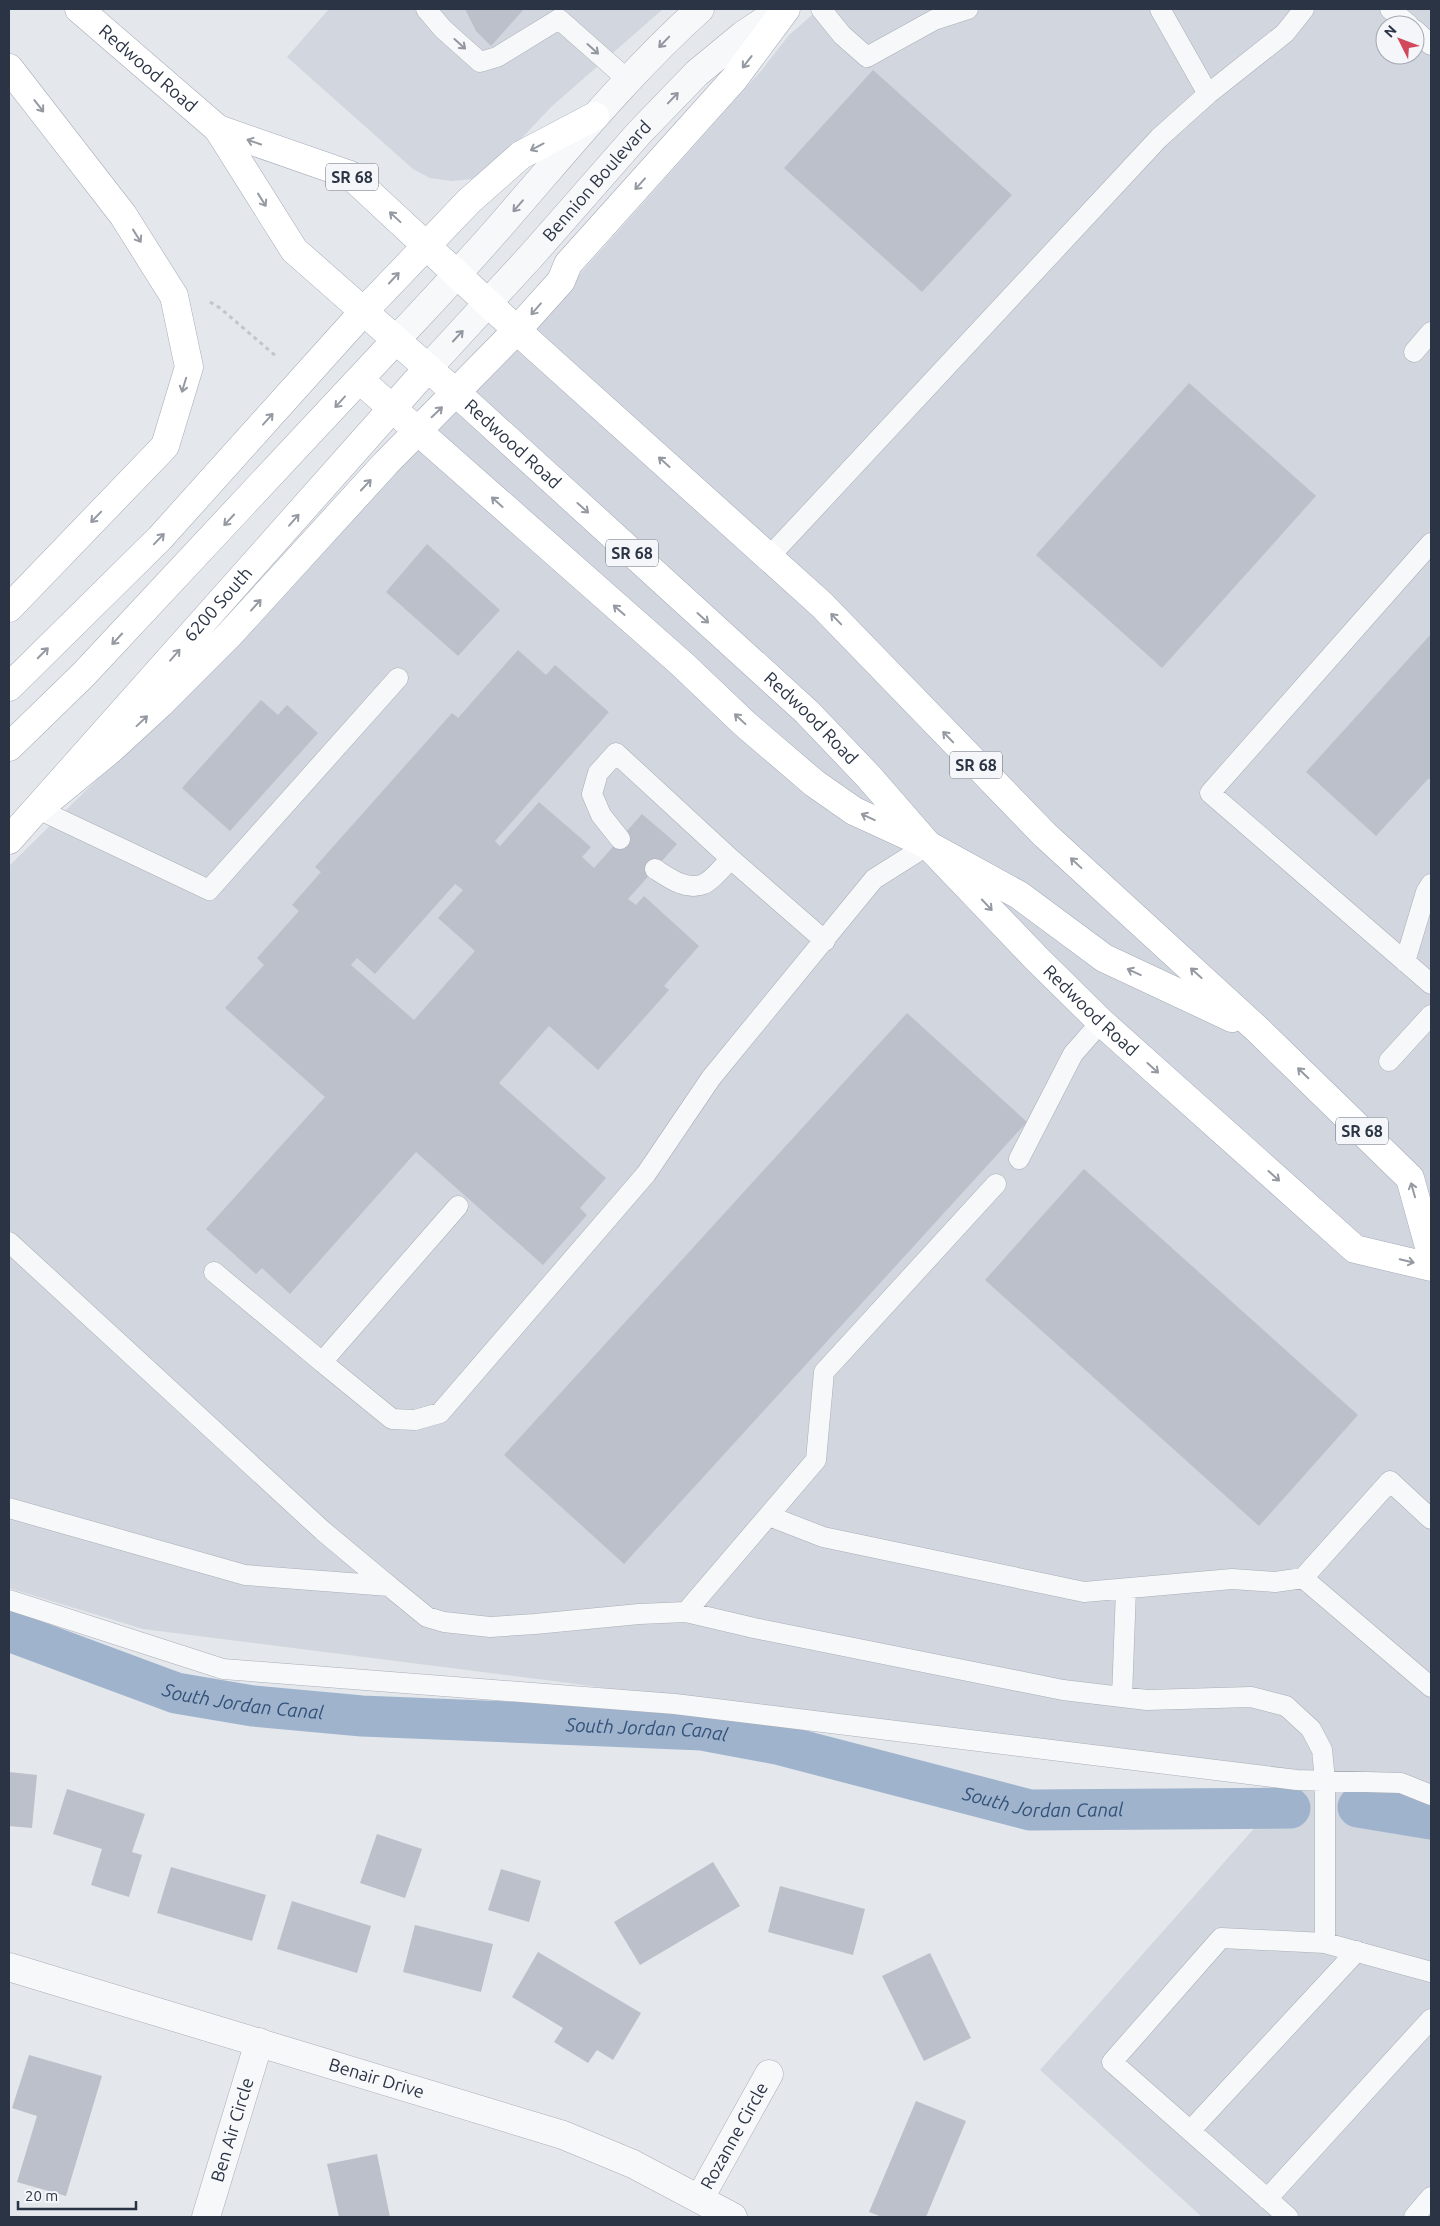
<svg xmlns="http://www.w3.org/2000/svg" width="1440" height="2226" viewBox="0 0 1440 2226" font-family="Ubuntu,sans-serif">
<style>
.built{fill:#d2d6de;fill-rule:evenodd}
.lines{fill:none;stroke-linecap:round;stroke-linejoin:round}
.canal{stroke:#9fb4cc;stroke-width:41}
.building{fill:#bbc0ca;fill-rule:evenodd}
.service-casing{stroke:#a9aeb7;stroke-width:21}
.minor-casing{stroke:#a9aeb7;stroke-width:29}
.tertiary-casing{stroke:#a9aeb7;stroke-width:29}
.secondary-casing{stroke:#a9aeb7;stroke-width:29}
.primary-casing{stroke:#a3abb8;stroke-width:29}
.path{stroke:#c2c5cb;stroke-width:3;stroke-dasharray:4 4;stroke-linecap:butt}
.service{stroke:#f7f8fa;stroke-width:20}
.minor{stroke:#f7f8fa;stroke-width:28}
.tertiary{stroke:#f7f8fa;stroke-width:28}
.secondary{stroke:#fff;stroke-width:28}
.primary{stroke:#fff;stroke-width:28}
.oneway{stroke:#9196a0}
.oneway2{stroke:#959aa2}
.labels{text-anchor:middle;stroke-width:5;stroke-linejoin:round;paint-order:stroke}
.shield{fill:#f4f6f9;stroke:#676e7b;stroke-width:1}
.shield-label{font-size:16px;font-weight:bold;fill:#2b3445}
.street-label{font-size:18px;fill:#2b3445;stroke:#f4f6f9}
.water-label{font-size:19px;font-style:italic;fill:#34527a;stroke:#f4f6f9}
</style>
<rect width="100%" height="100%" fill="#e4e7ec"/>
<path class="built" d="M329,9h334l-112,98 -45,48 -21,18 -13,6 -20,2 -22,-3 -17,-9 -126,-112z
M819,9h612v2208h-229l-162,-147 257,-290 -413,-52 -315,-45 -426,-54 -134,-41v-722l111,-109 417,-435 224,-251 28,-36zM1385,25h30v30h-30z"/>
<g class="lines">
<g class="canal">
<path id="s1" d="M9,1631l167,62 77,13 109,10 340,14 75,14 253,66 260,-2"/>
<path d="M1358,1807l73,12"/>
</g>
</g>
<path class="building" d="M465,9h59l-33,37 -15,-15z
M873,70l139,125 -90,97 -138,-124z
M1189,383l127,113 -154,172 -126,-113z
M427,544l73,66 -42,46 -72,-64z
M1431,634v145h-3l-52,57 -70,-64z
M518,650l28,25 9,-10 54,47 -114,129 5,5 39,-44 52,45 -9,10 12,11 48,-54 35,30 -49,55 8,6 8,-9 55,50 -35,40 5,4 -71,80 -49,-44 -50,57 107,95 -26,30 7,7 -44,50 -127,-113 -126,142 -28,-26 -6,6 -50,-45 119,-132 -100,-89 39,-43 -7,-7 42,-47 -7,-6 29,-33 -6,-5 137,-154 6,5zM455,884l8,6 -25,28 37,33 -61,69 -63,-55 6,-7 18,16z
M261,700l17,15 9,-10 31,28 -88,98 -48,-43z
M907,1013l120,109 -403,442 -120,-109z
M1084,1169l274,246 -99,111 -274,-246z
M9,1772l28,3 -5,53 -23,-2z
M67,1789l78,25 -13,38 10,3 -13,42 -38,-12 11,-36 -49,-15z
M377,1834l45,15 -17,49 -45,-15z
M713,1862l27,44 -100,59 -26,-43z
M171,1867l95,28 -14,46 -95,-28z
M501,1869l40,12 -12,41 -41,-12z
M780,1886l85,23 -12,46 -85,-23z
M292,1901l79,25 -14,47 -80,-24z
M415,1925l78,19 -12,48 -78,-20z
M538,1952l103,61 -28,47 -16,-10 -9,13 -34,-21 9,-14 -51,-31z
M930,1953l41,85 -47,23 -42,-85z
M29,2055l73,21 -36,120 -49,-14 20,-66 -25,-8z
M916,2101l50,20 -40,96h-44l-13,-5z
M377,2154l13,63h-51l-12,-53z"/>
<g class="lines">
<g class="service-casing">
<path id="service" d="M426,9l17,20 37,33 17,-5 62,-38 69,61
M821,9l21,26 25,22 67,-37 34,-11
M1390,9l19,16
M1415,30l16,15
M1208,94l77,-61 19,-24
M1414,352l17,-20
M1431,543l-221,250 221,191
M769,557l390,-419 49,-44 -48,-85
M38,809l171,81 189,-212
M620,839l-19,-24 -9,-21 6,-21 18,-20 115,106 94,82
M655,869c14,9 31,22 49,15 9,-4 19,-18 27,-25
M1405,962l21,-70 5,-8
M1389,1061l42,-46
M1019,1159l54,-105 28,-32
M458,1206l-136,156 70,57 23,1 25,-7 206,-239 65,-96 163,-199 54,-34
M9,1242l314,289 66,55
M214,1272l108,90
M9,1508l236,67 144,11 38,31 17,5 46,5 45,-3 104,-10 47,-2 68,16 309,62 84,10 104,-3 35,9 25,23 11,21 3,30v163l106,29
M769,1516l54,21 261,55 148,-13 43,3 28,-4
M1431,1519l-41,-38 -87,97 128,109
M9,1600l214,69 452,35 622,76 104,3 30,12
M686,1612l130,-152 8,-88 172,-188
M1122,1697l4,-108
M1190,2131l167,-180
M1267,2199l164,-180
M1288,2217l-176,-155 109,-124 104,5
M1414,2217l17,-20"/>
</g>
<g class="minor-casing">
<g id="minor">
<path id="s2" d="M9,1967l554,168 70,29 100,53"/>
<path id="s3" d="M700,2198l69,-124"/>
<path id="s4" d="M206,2217l53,-175"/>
</g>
</g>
<g class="tertiary-casing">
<g id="tertiary">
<path d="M396,340c40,-43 80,-85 118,-130 60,-69 118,-140 186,-201"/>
<path id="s5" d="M428,368l104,-113 107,-122 58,-60 46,-38 39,-26"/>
</g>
</g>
<g class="secondary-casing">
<g id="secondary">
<path d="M9,747l75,-73 312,-334"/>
<path id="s6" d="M9,840l419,-472"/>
</g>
</g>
<g class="primary-casing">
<g id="primary">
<path id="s7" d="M79,9l139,120 76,121 178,157 335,305 62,65 59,68 108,113 65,64 254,227 76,18"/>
<path d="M9,68l114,147 51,81 15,71 -24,79 -156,162"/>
<path d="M218,129l132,46 183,170 289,260 223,230 213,195 152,148 21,76"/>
<path d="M360,380l322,284 63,60 69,59 40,28 74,34 91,50 85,63 128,60"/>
<path d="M9,687l151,-149 204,-227 105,-110 52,-46 74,-39"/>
<path d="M38,809l72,-59 50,-46 69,-69 157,-172 131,-133 44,-49 7,-17 166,-185 52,-70"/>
</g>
</g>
<path class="path" d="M210,302l10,6 57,49"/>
<use href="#service" class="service"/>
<use href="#minor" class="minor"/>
<use href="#tertiary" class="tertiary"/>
<use href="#secondary" class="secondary"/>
<use href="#primary" class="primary"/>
</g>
<defs><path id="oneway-shaft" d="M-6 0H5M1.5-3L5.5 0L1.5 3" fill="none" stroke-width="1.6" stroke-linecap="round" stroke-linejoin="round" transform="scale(1.25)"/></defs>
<g class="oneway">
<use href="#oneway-shaft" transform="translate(664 42) rotate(134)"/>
<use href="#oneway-shaft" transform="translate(460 44) rotate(42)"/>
<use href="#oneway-shaft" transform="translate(593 49) rotate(42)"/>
<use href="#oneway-shaft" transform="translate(673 98) rotate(-46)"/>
<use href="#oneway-shaft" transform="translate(518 206) rotate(131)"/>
<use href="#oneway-shaft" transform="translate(458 336) rotate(-47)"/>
</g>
<g class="oneway2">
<use href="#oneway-shaft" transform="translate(747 62) rotate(128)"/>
<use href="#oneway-shaft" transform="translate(39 106) rotate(52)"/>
<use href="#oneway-shaft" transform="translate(254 142) rotate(-161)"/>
<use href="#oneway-shaft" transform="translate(537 147) rotate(152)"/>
<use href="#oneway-shaft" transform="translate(640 184) rotate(132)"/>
<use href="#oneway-shaft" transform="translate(262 200) rotate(58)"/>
<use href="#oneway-shaft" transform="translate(395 217) rotate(-137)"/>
<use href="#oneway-shaft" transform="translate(137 236) rotate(58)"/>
<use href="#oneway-shaft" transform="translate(394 278) rotate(-47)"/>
<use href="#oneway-shaft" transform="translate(536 309) rotate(131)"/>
<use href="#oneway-shaft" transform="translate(184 385) rotate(107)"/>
<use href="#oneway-shaft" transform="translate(340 402) rotate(132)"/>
<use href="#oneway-shaft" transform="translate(437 412) rotate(-44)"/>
<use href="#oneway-shaft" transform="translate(268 419) rotate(-48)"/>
<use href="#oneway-shaft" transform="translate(664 462) rotate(-138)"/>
<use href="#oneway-shaft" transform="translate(366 485) rotate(-47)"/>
<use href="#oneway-shaft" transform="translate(497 502) rotate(-138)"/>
<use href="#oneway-shaft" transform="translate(583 508) rotate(42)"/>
<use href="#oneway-shaft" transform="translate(96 517) rotate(134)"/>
<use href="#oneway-shaft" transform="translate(229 520) rotate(133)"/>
<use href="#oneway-shaft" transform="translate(294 520) rotate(-49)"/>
<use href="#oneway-shaft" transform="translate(159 539) rotate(-46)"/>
<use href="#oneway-shaft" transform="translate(256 605) rotate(-48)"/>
<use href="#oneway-shaft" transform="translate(619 610) rotate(-139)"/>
<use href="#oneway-shaft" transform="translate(703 618) rotate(42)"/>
<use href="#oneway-shaft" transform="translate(836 619) rotate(-134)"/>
<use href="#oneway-shaft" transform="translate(117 639) rotate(133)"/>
<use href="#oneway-shaft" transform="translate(43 653) rotate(-45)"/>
<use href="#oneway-shaft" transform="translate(175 655) rotate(-49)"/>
<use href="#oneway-shaft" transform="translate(740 719) rotate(-137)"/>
<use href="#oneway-shaft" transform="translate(142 721) rotate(-43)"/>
<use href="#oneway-shaft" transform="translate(948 737) rotate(-134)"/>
<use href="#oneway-shaft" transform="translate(868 817) rotate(-155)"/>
<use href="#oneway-shaft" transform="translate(1076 863) rotate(-137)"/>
<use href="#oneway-shaft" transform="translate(987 905) rotate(47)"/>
<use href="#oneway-shaft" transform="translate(1134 972) rotate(-155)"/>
<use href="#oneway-shaft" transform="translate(1196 973) rotate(-138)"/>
<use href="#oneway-shaft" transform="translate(1153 1068) rotate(42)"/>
<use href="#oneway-shaft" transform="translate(1303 1073) rotate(-136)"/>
<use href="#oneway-shaft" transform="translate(1274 1176) rotate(42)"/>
<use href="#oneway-shaft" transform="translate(1413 1190) rotate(-106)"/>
<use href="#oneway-shaft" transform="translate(1407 1261) rotate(14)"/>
</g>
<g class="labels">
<g class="shield">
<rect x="326" y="163.5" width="52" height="27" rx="4"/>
<rect x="606" y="539.5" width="52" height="27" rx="4"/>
<rect x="950" y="751.5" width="52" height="27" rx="4"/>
<rect x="1336" y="1117.5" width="52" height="27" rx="4"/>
</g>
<g class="shield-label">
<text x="352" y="183">SR 68</text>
<text x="632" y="559">SR 68</text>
<text x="976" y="771">SR 68</text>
<text x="1362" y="1137">SR 68</text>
</g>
<g class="street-label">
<text dy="6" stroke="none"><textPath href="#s7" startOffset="91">Redwood Road</textPath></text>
<text dy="6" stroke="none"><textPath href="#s5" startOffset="252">Bennion Boulevard</textPath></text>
<text dy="6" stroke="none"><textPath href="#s7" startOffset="619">Redwood Road</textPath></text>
<text dy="6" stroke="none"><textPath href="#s6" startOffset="315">6200 South</textPath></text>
<text dy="6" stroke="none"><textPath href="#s7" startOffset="1024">Redwood Road</textPath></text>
<text dy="6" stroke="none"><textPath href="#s7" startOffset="1429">Redwood Road</textPath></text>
<text dy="6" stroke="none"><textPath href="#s2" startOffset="384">Benair Drive</textPath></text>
<text dy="6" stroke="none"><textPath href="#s4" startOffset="91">Ben Air Circle</textPath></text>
<text dy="6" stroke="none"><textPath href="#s3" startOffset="71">Rozanne Circle</textPath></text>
</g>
<g class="water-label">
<text dy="7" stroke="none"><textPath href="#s1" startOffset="246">South Jordan Canal</textPath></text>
<text dy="7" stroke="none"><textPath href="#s1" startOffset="651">South Jordan Canal</textPath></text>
<text dy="7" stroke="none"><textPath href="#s1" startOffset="1056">South Jordan Canal</textPath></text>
</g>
</g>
<rect width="1440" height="2226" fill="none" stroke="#2b3445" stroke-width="20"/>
<g transform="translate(1400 40) rotate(312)"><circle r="24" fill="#f4f6f9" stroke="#a4a8b1"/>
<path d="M0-4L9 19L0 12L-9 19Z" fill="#d1495b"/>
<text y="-8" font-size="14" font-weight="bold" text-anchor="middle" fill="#2b3445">N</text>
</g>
<path d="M18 2201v8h118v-8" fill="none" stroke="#2b3445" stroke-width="2.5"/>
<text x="25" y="2201" font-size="15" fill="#2b3445" stroke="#f4f6f9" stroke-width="4" paint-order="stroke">20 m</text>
</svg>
